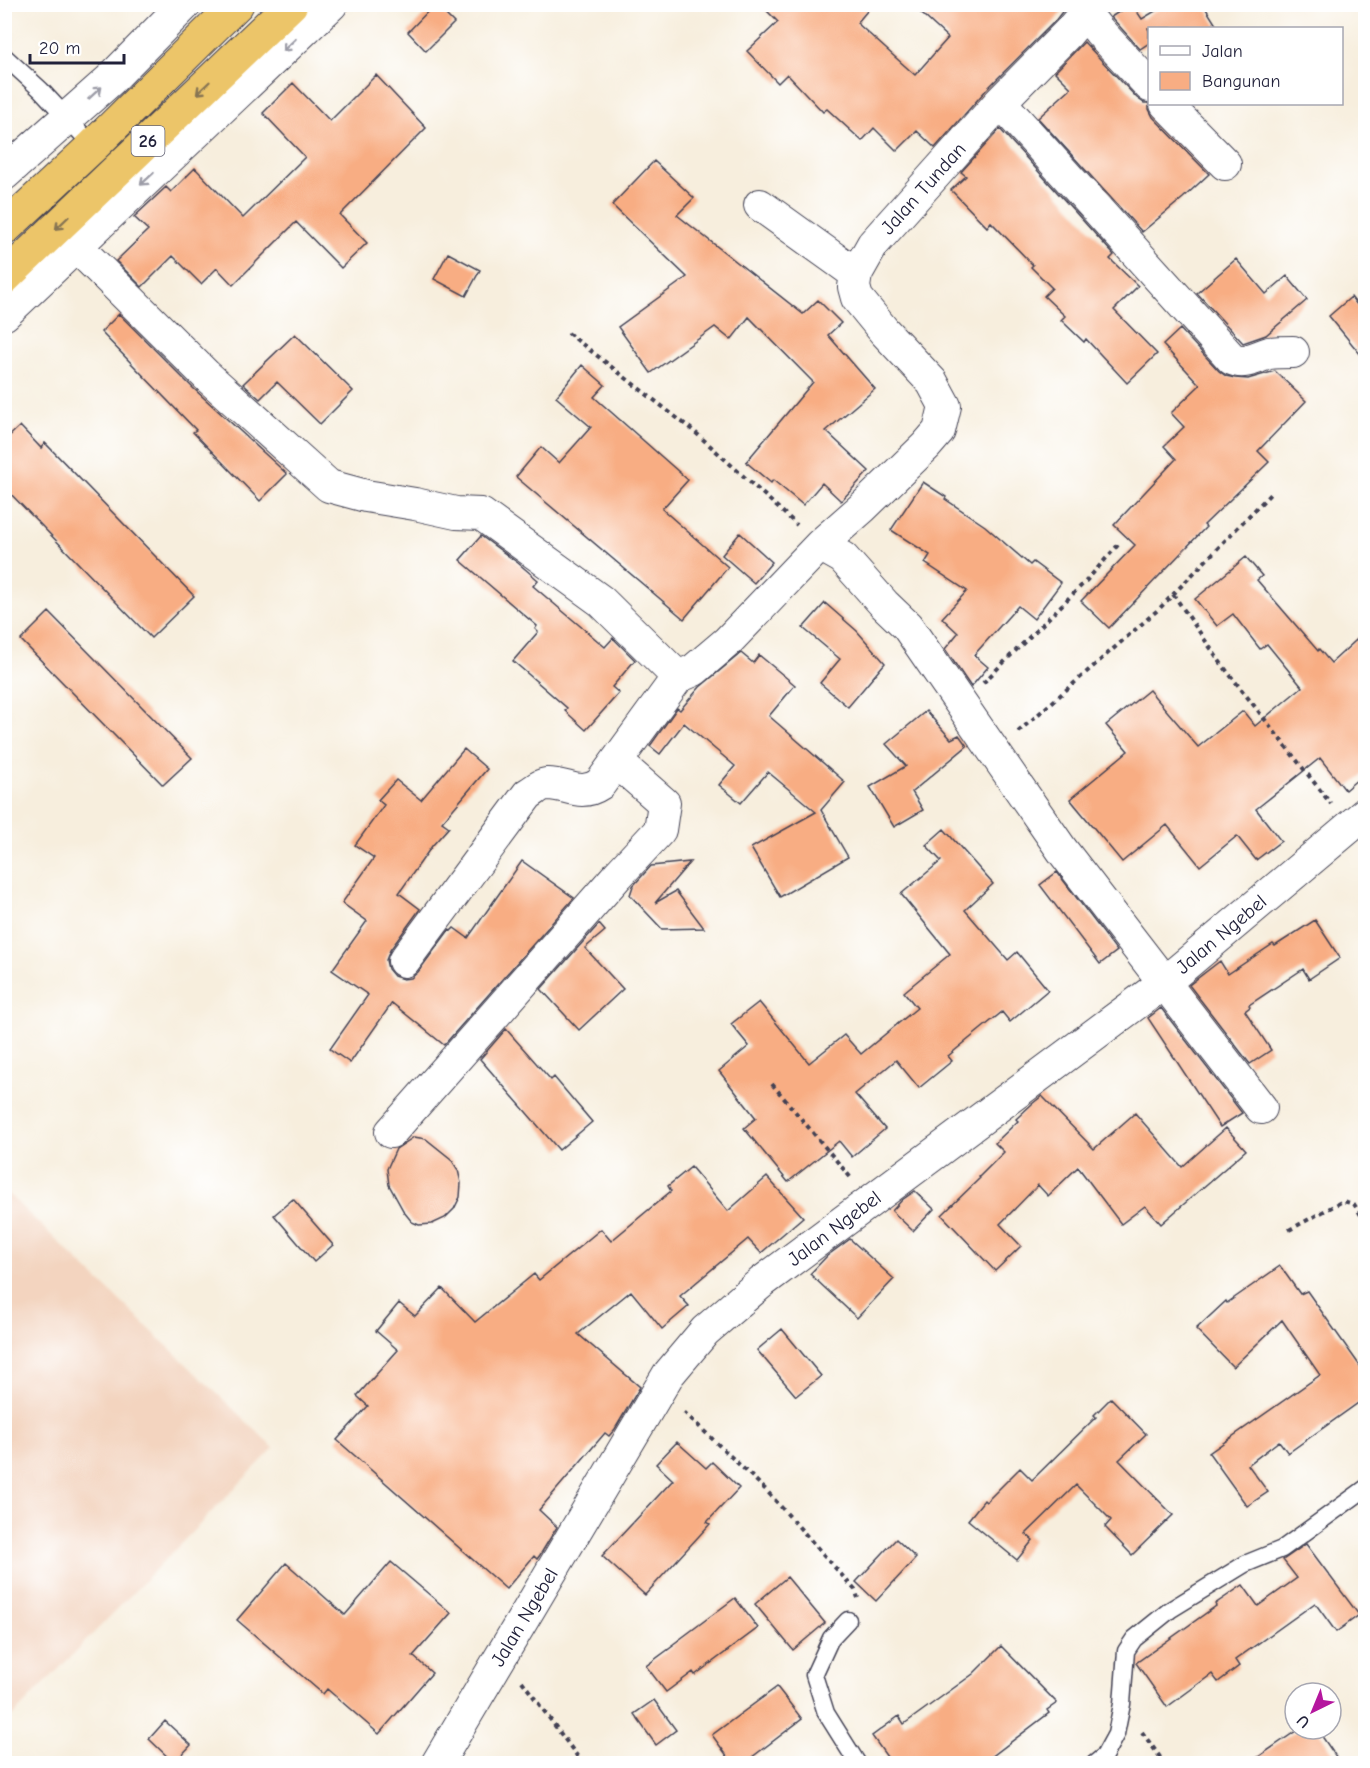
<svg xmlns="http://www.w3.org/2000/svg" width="1370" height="1768" viewBox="0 0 1370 1768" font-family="'Comic Neue',sans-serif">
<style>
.built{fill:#f3d4bf}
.building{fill:#f8ad83}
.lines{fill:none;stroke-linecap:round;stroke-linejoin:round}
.service-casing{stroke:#424153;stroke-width:19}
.minor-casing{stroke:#424153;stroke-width:34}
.tertiary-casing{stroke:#424153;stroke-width:35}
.trunk-casing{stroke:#424153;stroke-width:35}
.path{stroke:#424153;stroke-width:4;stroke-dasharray:4.5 4.5;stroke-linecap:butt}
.service{stroke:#fff;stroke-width:16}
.minor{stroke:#fff;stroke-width:32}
.tertiary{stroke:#fff;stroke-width:33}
.trunk{stroke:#ecc569;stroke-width:33}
.oneway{stroke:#9c9ca7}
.oneway2{stroke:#877452}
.labels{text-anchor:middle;stroke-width:4.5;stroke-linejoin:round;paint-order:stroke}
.shield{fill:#fff;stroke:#646476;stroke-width:1.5}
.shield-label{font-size:18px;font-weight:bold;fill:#22223b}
.street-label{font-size:20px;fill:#22223b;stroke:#fff}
</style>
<rect width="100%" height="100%" fill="#fff"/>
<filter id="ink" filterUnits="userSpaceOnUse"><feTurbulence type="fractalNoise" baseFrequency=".0167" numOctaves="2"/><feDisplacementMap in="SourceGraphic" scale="12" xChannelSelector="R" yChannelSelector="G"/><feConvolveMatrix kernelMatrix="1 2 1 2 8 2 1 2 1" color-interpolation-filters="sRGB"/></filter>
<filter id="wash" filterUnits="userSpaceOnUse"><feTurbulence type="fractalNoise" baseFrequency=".008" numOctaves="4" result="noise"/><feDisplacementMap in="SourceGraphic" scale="24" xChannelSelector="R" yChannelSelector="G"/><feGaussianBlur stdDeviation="1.35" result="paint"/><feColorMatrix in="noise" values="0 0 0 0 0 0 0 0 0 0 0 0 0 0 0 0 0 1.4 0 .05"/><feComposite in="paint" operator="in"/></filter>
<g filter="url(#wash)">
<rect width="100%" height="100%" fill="#f7eedd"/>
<path class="built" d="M5,1191l269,257 -269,276 -1,-533z"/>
<g id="blocks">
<path class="building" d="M435,4l19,19 -28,28 -18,-19z
M760,4h113l-16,19 58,52 33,-37 -37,-34h157l-13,17 -68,68 -52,59 -18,-17 -20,20 -23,-23 -12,13 -35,-32 -4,3 -36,-38 -9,9 -31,-32 31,-29z
M1131,4h1l10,15 25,-15h36l15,24h-70l1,3v12l-9,6 -29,-32z
M1084,42l53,56 7,5h5v6l4,8 56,57 -26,24 -41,34 -104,-114 33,-30 -16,-16z
M376,75l50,53 -86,87 27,28 -26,25 -45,-46 -63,63 -16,-17 -16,16 -28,-28 -31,31 -26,-26 32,-31 -14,-13 32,-30 5,5 24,-24 48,50 62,-61 -42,-44 30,-30 37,38z
M1000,129l114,126 -4,4 28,27 -24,24 43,44 -30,29 -41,-44 -2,3 -23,-22 4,-4 -21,-20 8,-8 -21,-21 2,-2 -42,-43 -4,5 -36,-37 15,-14 -5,-4z
M654,161l40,37 -17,17 126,99 15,-14 23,23 -13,12 47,54 -49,42 43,40 -28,30 -19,-18 -19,22 -30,-25 -2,3 -25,-21 67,-80 -64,-65 -18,23 -16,-13 -64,46 -33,-46 69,-50 -75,-72z
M448,253l32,17 -14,26 -32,-17z
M1236,259l30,35 21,-18 20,24 -41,35 -23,8 -46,-50z
M1351,297l14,18v45l-36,-44z
M119,314l74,74 94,86 -27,27 -67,-69 3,-2 -95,-98z
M1180,329l39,42 7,5 9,2 13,1 27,-8 31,30 -48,50 11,11 -65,63 2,2 -97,101 -28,-27 54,-56 -21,-20 62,-66 -12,-13 20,-19 -13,-14 29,-28 -37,-40z
M295,334l58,57 -33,33 -43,-42 -17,17 -17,-15z
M582,365l23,20 -11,12 94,83 -26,29 66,58 -44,52 -168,-142 25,-30 18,16 32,-36 -35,-30z
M20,426l21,22 4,-5 149,153 -43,42 -147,-151v-46z
M923,482l23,15 -1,2 40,27 45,39 3,-3 28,21 -27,36 -16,-13 -44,49 14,12 -17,20 -26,-38 13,-16 -16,-15 25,-27 -42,-28 5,-8 -39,-25z
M740,533l32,29 -18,21 -32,-28z
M481,536l37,27 20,17 -5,6 72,61 8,-9 22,22 -23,27 7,6 -33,37 -21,-19 2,-3 -54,-47 25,-29 -3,-3 2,-3 -77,-66z
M1246,557l16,19 -5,4 61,71 1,-2 12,14 34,-31v141l-20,17 -25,-32 -64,51 25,32 -25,19 -19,-24 -37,30 -33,-41 -45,37 -52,-63 58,-48 -22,-26 43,-35 49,57 45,-36 12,15 47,-39 -35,-43 -7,5 -27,-35 -16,12 -22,-27z
M825,603l32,28 28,32 -37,44 -28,-24 20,-24 -37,-31z
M49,612l143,146 -29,27 -142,-145z
M741,653l12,10 6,-8 36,30 -26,31 76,66 -24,28 27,47 -68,40 -29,-49 65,-36 -48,-40 -27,31 -22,-18 16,-19 -51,-43 -24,31 -10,-8 27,-38 3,2 20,-23z
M926,711l25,28 8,-4 8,11 -55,46 11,18 -29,17 -24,-40 36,-21 -20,-22z
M464,749l23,20 -45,53 7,5 -17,19 -33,47 21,16 -30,41 -4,10 2,9 6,7 9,3 8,-1 7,-6 31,-42 2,1 3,-3 14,10 54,-77 52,37 -130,147 -52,-42 -42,60 -20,-14 38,-54 -36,-25 35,-49 -25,-18 32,-45 -19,-13 29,-40 -6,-5 18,-20 25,20z
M944,829l49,55 -28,26 43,50 9,-8 31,38 -38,32 -8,-10 -54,44 4,5 -33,27 -23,-28 -41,34 30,35 -33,28 -13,-16 -51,41 -44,-54 12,-10 -37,-47 30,-25 -18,-22 28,-22 50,61 35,-28 17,19 56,-46 -13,-16 46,-38 -49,-60 40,-33 -15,-16z
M690,862l-35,41 21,-12 28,37 -42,1 -32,-34 3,-9 18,-20z
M1057,872l60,79 -17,13 -60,-79z
M1315,920l25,38 -31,21 -6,-10 -54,36 1,2 -5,4 26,39 -21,14 -61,-79 31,-24 8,13 45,-30 2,2z
M599,924l6,7 -20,17 38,41 -44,41 -38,-41z
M1161,1008l81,105 -22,14 -72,-109z
M506,1029l45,51 3,-3 38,45 -33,28 -79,-91z
M1042,1096l52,53 41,-36 47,54 44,-39 20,22 -85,74 -16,-18 -24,18 -43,-57 -30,29 -10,-11 -38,39 21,22 -26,25 -53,-56 38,-37 -1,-1 25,-25 -9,-9 23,-22 -2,-2 16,-15z
M414,1137l12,2 25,20 7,11 3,13 -1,14 -6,12 -9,9 -13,6 -13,1 -7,-3 -8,-10 -15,-27 -2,-16 9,-20z
M691,1167l37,44 39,-34 36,40 -42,36 -13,-14 -68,57 9,10 -27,23 -31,-38 -53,43 62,53 -25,42 -6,7 -4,-3 -66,77 18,17 -17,28 -3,4 -3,-3 -28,33 -169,-149 31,-34 -11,-10 41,-46 -22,-19 23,-28 16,13 27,-28 33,34 59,-48 5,6 62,-51 10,12 60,-50 -3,-5z
M915,1191l19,18 -21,22 -21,-20 10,-11z
M293,1199l40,46 -19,17 -40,-47z
M850,1239l44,40 -37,39 -47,-44 17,-18z
M1280,1266l20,28 7,-3 58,82v25l-77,55 -9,-12 -31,24 20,27 -21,14 -38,-53 111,-78 -38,-55 -49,47 -37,-38 30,-28 1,2z
M782,1329l39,47 -25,20 -39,-46z
M1111,1398l35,36 -27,26 54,55 -41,40 -27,-28 6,-7 -35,-35 -50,49 7,6 -16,20 -49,-40 16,-20 2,2 34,-34 12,12 64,-63 -2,-2z
M677,1442l29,26 6,-6 27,26 -32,34 3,2 -65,71 -43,-39 71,-76 -17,-16z
M896,1539l20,19 -40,43 -20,-19z
M1306,1544l53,71 -23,17 -21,-29 -80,57 4,6 -21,16 -6,-8 -45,33 -31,-44 80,-57 -1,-2 28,-19 15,21 39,-28 -14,-18z
M391,1562l60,51 -38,43 19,17 -53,61 -52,-45 -4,5 -86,-74 49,-57 59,52z
M787,1577l38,46 -32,27 -38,-46z
M735,1598l23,30 -63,47 -2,-3 -27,20 -20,-26 27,-20 -1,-1z
M1001,1646l56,57 -10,7 2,3 -67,51h-90l-20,-28 27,-20 5,8 69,-50z
M777,1687l25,32 -59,45h-10l-21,-29z
M654,1700l22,30 -20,15 -22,-31z
M165,1721l26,24 -17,18 -25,-24z
M1299,1729h18l24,35h-93z"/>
</g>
</g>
<g filter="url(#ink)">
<use href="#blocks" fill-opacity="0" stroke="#424153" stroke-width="1.5"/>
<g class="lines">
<g class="service-casing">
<path id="service" d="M4,56l37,34 52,56
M848,1620l-17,18 -17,37 12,38 32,51
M1094,1764l10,-8 12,-22 6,-30 4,-53 8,-12 36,-29 75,-46 37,-15 84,-61"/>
</g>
<g class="minor-casing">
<path id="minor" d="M1086,4l-1,9 -17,20 -68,69 -127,142 -17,30 -2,13 3,11 27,33 48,51 13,24 -6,25 -13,15 -64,62 -42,37 23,13 41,46 23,22 155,224 199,258
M1085,13l14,18 51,55
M1000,102l232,257c13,6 24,-2 37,-6 8,-1 17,-1 24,-1
M1166,104l59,60
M760,205l96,69
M76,246l130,129 123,111 37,10 49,8 41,9 25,1 120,87 77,76 16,-7 33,-28 93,-97
M404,961l124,-167c6,-3 11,-9 18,-10 21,-1 33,14 54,0l78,-107
M391,1132l227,-257 42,-45 4,-27 -47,-41
M437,1764l231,-389 37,-44 57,-49 403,-300 201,-169"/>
</g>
<g class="tertiary-casing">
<path id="tertiary" d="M4,174l106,-94 75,-76
M4,314l327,-310"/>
</g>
<g class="trunk-casing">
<path id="trunk" d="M4,229l89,-83 144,-142
M4,278l287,-274"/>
</g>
<path class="path" d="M568,333l127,99 102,93
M1173,594l50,72 108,138
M983,683l104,-103 31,-35
M1018,732l142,-124 111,-115
M772,1084l79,94
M1289,1230l54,-29 11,3 12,19
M684,1412l82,78 89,100 3,8
M522,1681l61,83
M1142,1732l23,32"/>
<use href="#service" class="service"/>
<use href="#minor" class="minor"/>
<use href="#tertiary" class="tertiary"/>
<use href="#trunk" class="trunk"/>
</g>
<defs><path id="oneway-shaft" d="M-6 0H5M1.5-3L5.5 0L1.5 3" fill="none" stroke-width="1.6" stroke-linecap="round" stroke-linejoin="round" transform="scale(1.5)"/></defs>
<g class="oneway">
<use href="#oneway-shaft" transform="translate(289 45) rotate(137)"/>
<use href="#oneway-shaft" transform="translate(95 93) rotate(-42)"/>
<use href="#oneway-shaft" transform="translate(147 179) rotate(137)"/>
</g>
<g class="oneway2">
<use href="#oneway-shaft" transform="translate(203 88) rotate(136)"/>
<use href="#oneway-shaft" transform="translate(62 223) rotate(136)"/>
</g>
</g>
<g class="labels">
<rect class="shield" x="131.5" y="126" width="33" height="30" rx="4.5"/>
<g class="shield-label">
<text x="148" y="147">26</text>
</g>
<g class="street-label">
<text transform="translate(923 188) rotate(-48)" y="7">Jalan Tundan</text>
<text transform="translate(1221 934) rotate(-40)" y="7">Jalan Ngebel</text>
<text transform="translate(834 1228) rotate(-37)" y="7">Jalan Ngebel</text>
<text transform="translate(524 1617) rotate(-59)" y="7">Jalan Ngebel</text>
</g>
</g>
<rect width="1370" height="1768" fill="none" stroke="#fff" stroke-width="24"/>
<rect x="1148" y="27" width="195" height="78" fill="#ffffff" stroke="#a7a7b1" stroke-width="1.5"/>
<rect x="1160" y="46" width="30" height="9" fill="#ffffff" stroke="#a7a7b1" stroke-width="1.5"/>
<text x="1202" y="57" font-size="18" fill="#22223b">Jalan</text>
<rect x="1160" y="72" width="30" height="18" fill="#f8ad83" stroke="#a7a7b1" stroke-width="1.5"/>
<text x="1202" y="87" font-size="18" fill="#22223b">Bangunan</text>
<g transform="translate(1313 1711) rotate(223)"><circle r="28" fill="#ffffff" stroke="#a7a7b1" stroke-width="1.5"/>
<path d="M0-4.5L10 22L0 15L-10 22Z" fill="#b5179e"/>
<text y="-9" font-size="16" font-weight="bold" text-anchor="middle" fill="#22223b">U</text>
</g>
<path d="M30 54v9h94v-9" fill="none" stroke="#22223b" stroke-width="3"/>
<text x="39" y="54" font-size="18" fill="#22223b" stroke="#ffffff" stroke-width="4.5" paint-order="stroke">20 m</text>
</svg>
